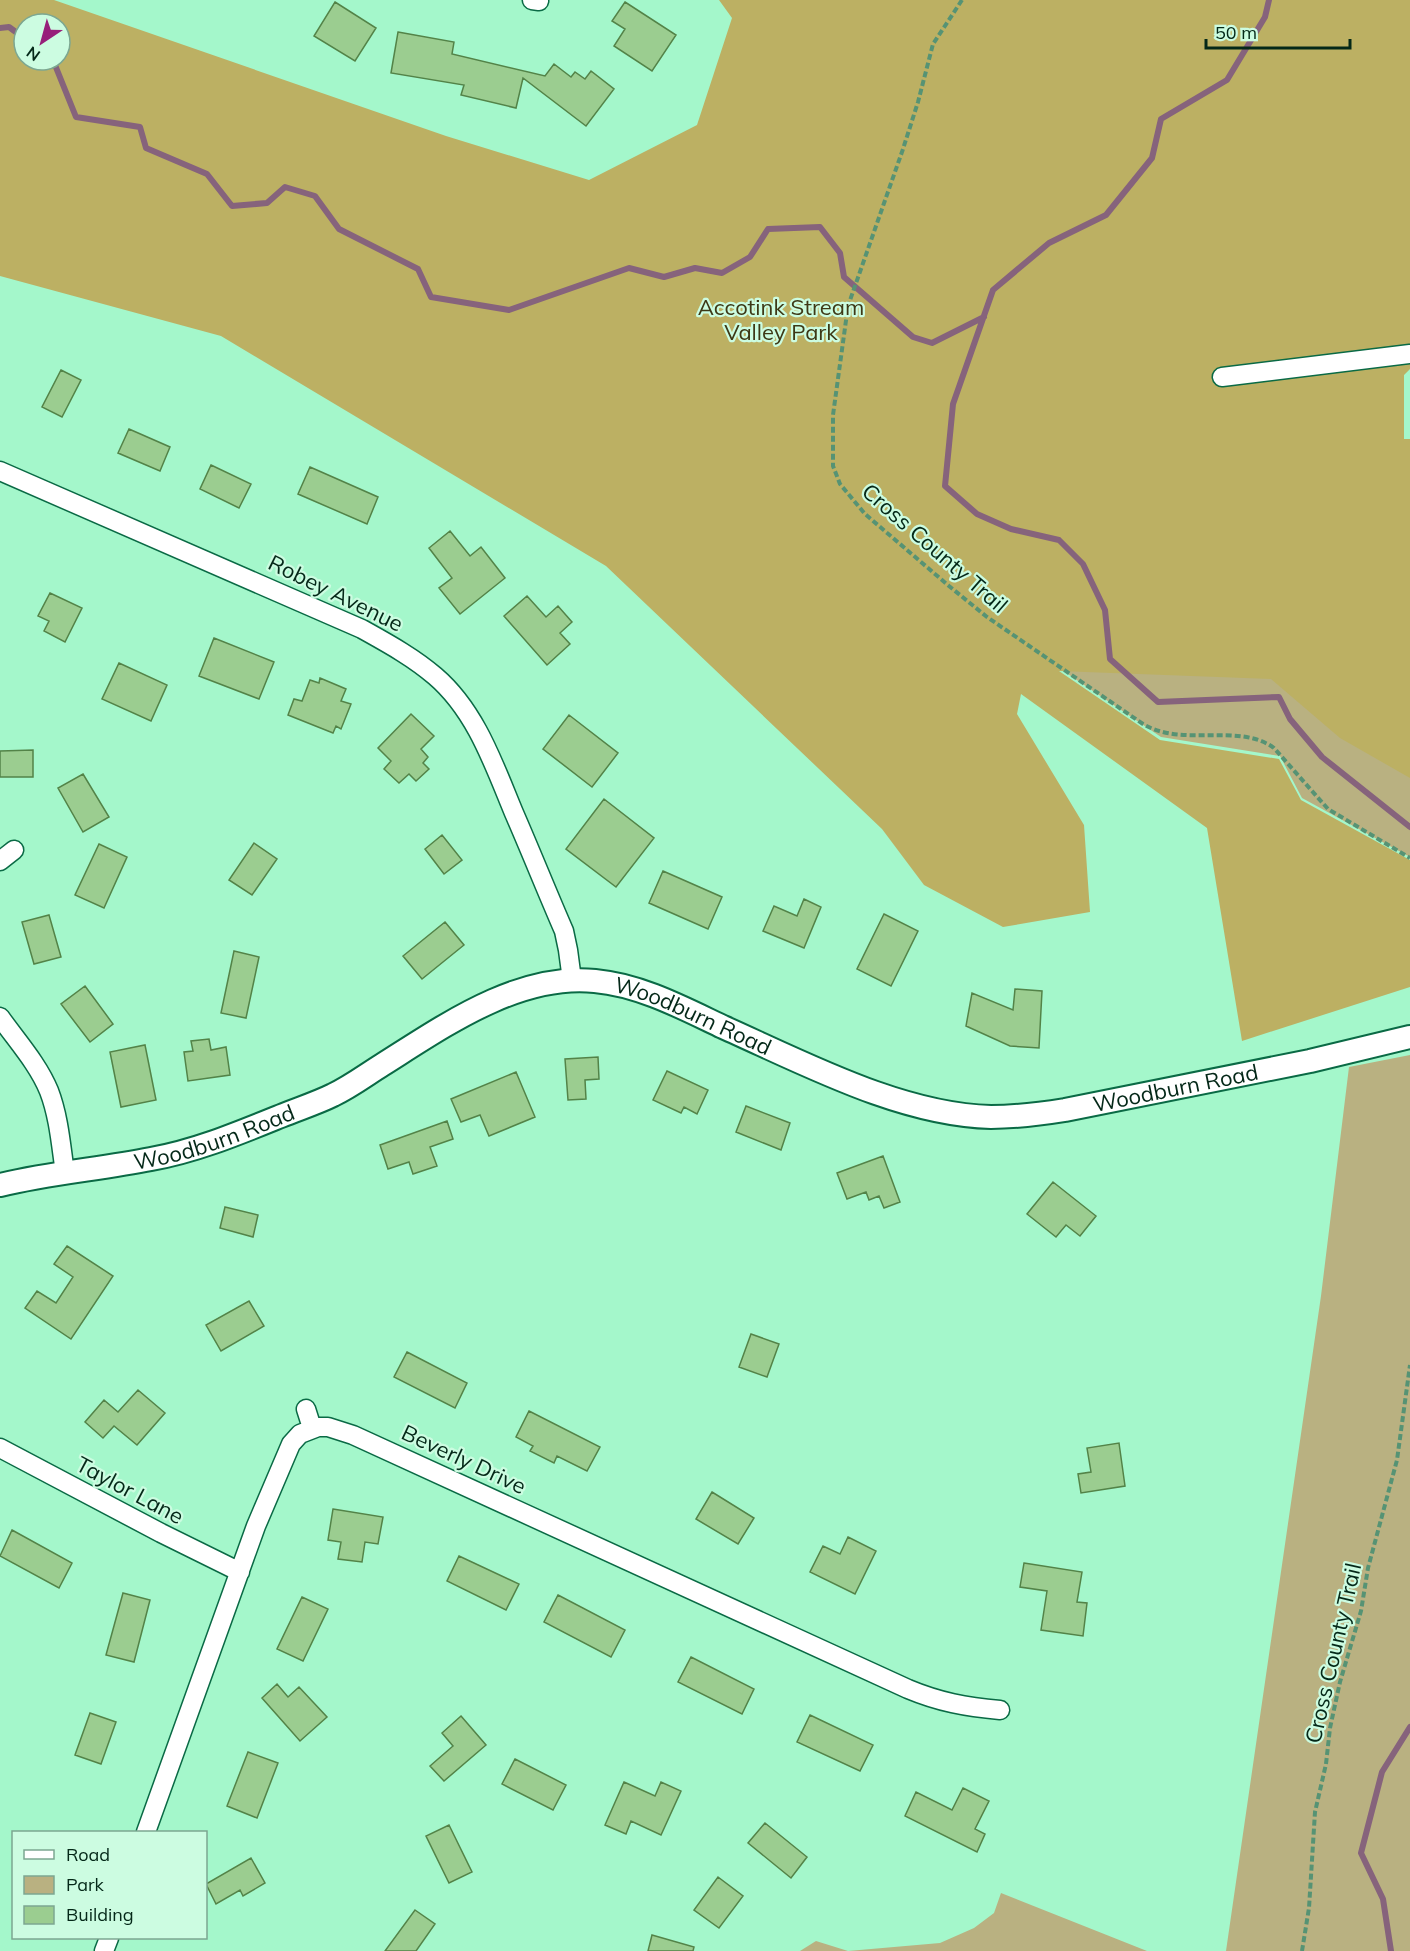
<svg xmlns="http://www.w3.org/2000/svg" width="1410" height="1951" viewBox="0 0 1410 1951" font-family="Mulish,sans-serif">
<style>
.green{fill:#b9b181}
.forest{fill:#bcb063;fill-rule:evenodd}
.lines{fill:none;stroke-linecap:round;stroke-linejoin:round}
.stream{stroke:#86637c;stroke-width:6}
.building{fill:#9bcd90;stroke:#538348;stroke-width:1.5}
.minor-casing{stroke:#0a6a45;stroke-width:21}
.tertiary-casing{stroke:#0a6a45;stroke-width:26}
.path{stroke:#569374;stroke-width:4;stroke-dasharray:6 3;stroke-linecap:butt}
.minor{stroke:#fff;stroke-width:18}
.tertiary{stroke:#fff;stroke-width:22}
.labels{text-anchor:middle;stroke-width:4.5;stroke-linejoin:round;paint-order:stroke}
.park-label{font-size:22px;fill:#3d3816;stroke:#ccfce1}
.street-label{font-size:22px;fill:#042818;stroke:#ccfce1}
</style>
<rect width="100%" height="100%" fill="#a4f7cb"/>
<path class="green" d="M1059,668l351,14v175l-108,-59 -22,-42 -119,-19z
M1410,1055v896h-184l95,-655 28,-229z
M1001,1893l146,58h-347l16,-10 32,10 92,-8 34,-15 20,-15z"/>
<path class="forest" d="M0,0h54l392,136 143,44 108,-55 35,-107 -13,-18h691v369l-6,6v64h6v339l-70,-40 -69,-59 -212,-8 101,69 119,19 22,41 109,60v127l-168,54 -35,-213 -186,-134 -4,20 67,111 6,87 -87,15 -79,-42 -42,-56 -276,-263 -385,-230 -221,-60zM24,24h36v36h-36z"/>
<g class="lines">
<path class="stream" d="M1269,0l-4,17 -38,63 -66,39 -9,39 -46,57 -57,28 -56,47 -40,114 -8,82 32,28 34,15 48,11 24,24 22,46 5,49 48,43 121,-5 11,22 32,38 88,70
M0,28l9,-1 15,11
M53,60l23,57 64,10 6,21 61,26 25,32 35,-3 18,-16 30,9 24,33 79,40 13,28 78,13 120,-42 35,9 31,-9 27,5 28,-16 18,-28 52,-2 20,26 4,24 69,60 19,6 52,-26
M1391,1951l-8,-52 -22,-46 21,-81 28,-45"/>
</g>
<path class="building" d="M335,2l41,26 -21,33 -41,-25z
M625,2l51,33 -24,36 -38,-25 11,-17 -13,-8z
M398,32l56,10 -2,12 93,22 9,-12 17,13 4,-5 10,7 6,-8 23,18 -28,37 -63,-48 -7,30 -55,-13 3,-10 -73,-12z
M61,370l20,10 -19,37 -20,-10z
M129,429l41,18 -10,24 -42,-18z
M211,465l40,19 -12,24 -39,-19z
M310,467l68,30 -11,27 -69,-30z
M450,531l20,25 11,-9 24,31 -45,36 -21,-26 13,-10 -23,-30z
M50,593l32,15 -17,34 -21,-11 5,-10 -11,-5z
M527,596l19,21 12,-11 14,16 -12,11 10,11 -23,21 -43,-49z
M214,638l60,24 -15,37 -60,-23z
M119,663l48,22 -16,36 -49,-22z
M320,678l26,11 -5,12 10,3 -10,25 -5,-3 -3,7 -45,-18 6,-16 8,2 8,-21 9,3z
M411,714l23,22 -13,13 7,8 -5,6 6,6 -13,12 -7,-7 -10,9 -15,-14 7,-8 -13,-13z
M569,715l49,38 -26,34 -49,-38z
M33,750v27h-33v-26z
M83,774l26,43 -26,15 -25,-44z
M604,799l50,39 -38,49 -50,-38z
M442,835l20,25 -18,14 -19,-25z
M254,843l23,16 -25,36 -23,-15z
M99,844l28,13 -23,51 -29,-13z
M663,871l59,26 -14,32 -59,-26z
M804,899l17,8 -17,41 -41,-17 11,-25 23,10z
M884,914l34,17 -27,55 -34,-17z
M49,915l12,42 -27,7 -12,-42z
M445,922l19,23 -42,34 -19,-23z
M234,951l25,6 -13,61 -25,-5z
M85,986l28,38 -23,18 -29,-38z
M1015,989l27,2 -3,57 -29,-2 -44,-20 6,-33 41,17z
M209,1039l2,11 15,-3 4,28 -42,6 -4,-29 9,-1 -2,-10z
M145,1045l11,55 -35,7 -11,-55z
M598,1057l1,22 -14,1 1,19 -18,1 -3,-41z
M667,1071l41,19 -11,24 -13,-7 -3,6 -28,-13z
M516,1072l19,45 -46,19 -9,-21 -19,7 -10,-23z
M746,1106l44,17 -9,27 -45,-18z
M447,1121l6,18 -23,8 7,19 -24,8 -4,-12 -21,7 -8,-24z
M883,1156l17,46 -16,6 -5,-12 -10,4 -3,-8 -19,7 -10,-26z
M1053,1182l43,34 -16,20 -14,-11 -10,12 -29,-23z
M225,1207l33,8 -5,22 -33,-9z
M67,1246l46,30 -42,63 -46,-31 12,-17 19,12 17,-26 -19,-13z
M249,1301l15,25 -43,25 -15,-26z
M751,1334l28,10 -12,33 -28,-10z
M407,1352l60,31 -12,25 -61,-31z
M138,1390l27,23 -28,32 -23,-19 -11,12 -18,-16 19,-22 14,12z
M529,1411l71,36 -13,24 -30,-15 -3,7 -24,-12 3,-5 -17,-9z
M1119,1443l6,43 -44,7 -3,-19 13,-2 -4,-24z
M712,1492l42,26 -16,26 -42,-25z
M333,1509l50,8 -5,27 -13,-2 -3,20 -24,-3 3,-17 -13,-2z
M12,1530l60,33 -13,25 -59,-32z
M848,1537l28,14 -21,43 -45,-22 13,-26 17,8z
M459,1556l60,28 -13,26 -59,-29z
M1024,1563l58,9 -5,30 10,1 -4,33 -42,-6 6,-39 -27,-4z
M123,1593l27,7 -16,62 -28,-7z
M558,1595l67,35 -14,27 -67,-35z
M302,1597l26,12 -25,52 -26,-12z
M691,1657l63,32 -12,25 -64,-32z
M277,1684l11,13 11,-10 28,30 -27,24 -38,-43z
M90,1713l26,9 -15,42 -26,-9z
M810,1715l63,30 -13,26 -63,-29z
M461,1716l25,29 -42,36 -14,-15 23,-20 -11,-13z
M248,1752l30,11 -21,55 -30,-12z
M515,1759l51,26 -13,25 -51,-26z
M624,1782l31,14 6,-14 20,9 -20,44 -30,-14 -5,13 -21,-9z
M963,1788l26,13 -14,28 10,5 -8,18 -72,-36 11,-24 36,18z
M765,1823l42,34 -16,21 -43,-35z
M449,1825l23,47 -23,11 -23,-47z
M251,1858l14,25 -22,13 -3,-6 -24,14 -10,-20z
M718,1877l25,19 -24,32 -25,-18z
M415,1910l20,14 -19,27h-31z
M652,1935l42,12 -1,4h-45z"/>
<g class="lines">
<g class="minor-casing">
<path id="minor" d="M532,0l7,1
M1222,377l188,-23
M0,471l362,158c25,14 51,28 73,47 41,35 59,89 79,137 17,39 33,79 50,118l4,19 4,30
M0,861l14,-11
M0,1017c17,24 38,47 49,74 10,26 12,55 16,82
M306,1409l6,19
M0,1448l161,85 79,39
M146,1832l110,-306 35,-82 9,-10 18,-7h10l25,8 555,254c31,13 58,18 92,21
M104,1951l5,-13"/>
</g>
<g class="tertiary-casing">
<g id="tertiary">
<path id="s1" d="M0,1185c49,-12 101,-16 151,-26 45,-8 88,-26 130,-43 17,-7 36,-13 52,-21 17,-8 33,-20 49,-30 62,-39 136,-92 213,-84 45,4 88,27 128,46 81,36 178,88 268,90 25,0 49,-3 74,-7l245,-49 100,-24"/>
</g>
</g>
<path class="path" d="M962,0l-29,44 -15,58 -15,47 -55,157 -15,109v51l7,18 25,30 84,72 38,31 156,107c40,24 95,-2 131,24l54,61 82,49
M1302,1951l7,-43 6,-96 11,-48 4,-36 10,-46 21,-71 7,-43 29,-108 13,-95"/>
<use href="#minor" class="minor"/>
<use href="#tertiary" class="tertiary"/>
</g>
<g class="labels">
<g class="park-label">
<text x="781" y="315">Accotink Stream<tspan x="781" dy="25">Valley Park</tspan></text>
</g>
<g class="street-label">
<text transform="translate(935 548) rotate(41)" y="8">Cross County Trail</text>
<text transform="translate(336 593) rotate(26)" y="8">Robey Avenue</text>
<text dy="8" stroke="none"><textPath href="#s1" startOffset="742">Woodburn Road</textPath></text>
<text dy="8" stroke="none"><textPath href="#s1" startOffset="1246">Woodburn Road</textPath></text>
<text dy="8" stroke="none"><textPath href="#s1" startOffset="220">Woodburn Road</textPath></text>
<text transform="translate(464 1459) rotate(25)" y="8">Beverly Drive</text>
<text transform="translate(130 1490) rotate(28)" y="8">Taylor Lane</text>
<text transform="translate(1333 1653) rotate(-77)" y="8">Cross County Trail</text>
</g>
</g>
<rect x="12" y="1831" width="195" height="108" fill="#ccfce1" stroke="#7ca791" stroke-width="1.5"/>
<rect x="24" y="1850" width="30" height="9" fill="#ffffff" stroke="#7ca791" stroke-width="1.5"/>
<text x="66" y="1861" font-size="18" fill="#042818">Road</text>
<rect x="24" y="1876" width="30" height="18" fill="#b9b181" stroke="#7ca791" stroke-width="1.5"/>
<text x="66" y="1891" font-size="18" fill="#042818">Park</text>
<rect x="24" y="1906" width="30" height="18" fill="#9bcd90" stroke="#7ca791" stroke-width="1.5"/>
<text x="66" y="1921" font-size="18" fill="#042818">Building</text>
<g transform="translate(42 42) rotate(216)"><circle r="28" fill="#ccfce1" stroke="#7ca791" stroke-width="1.5"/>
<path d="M0-4.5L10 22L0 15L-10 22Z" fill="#971f7a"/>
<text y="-9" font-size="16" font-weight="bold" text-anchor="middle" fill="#042818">N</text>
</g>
<path d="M1206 39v9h144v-9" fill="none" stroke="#042818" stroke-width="3"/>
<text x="1215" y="39" font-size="18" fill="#042818" stroke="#ccfce1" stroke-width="4.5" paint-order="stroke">50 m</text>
</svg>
